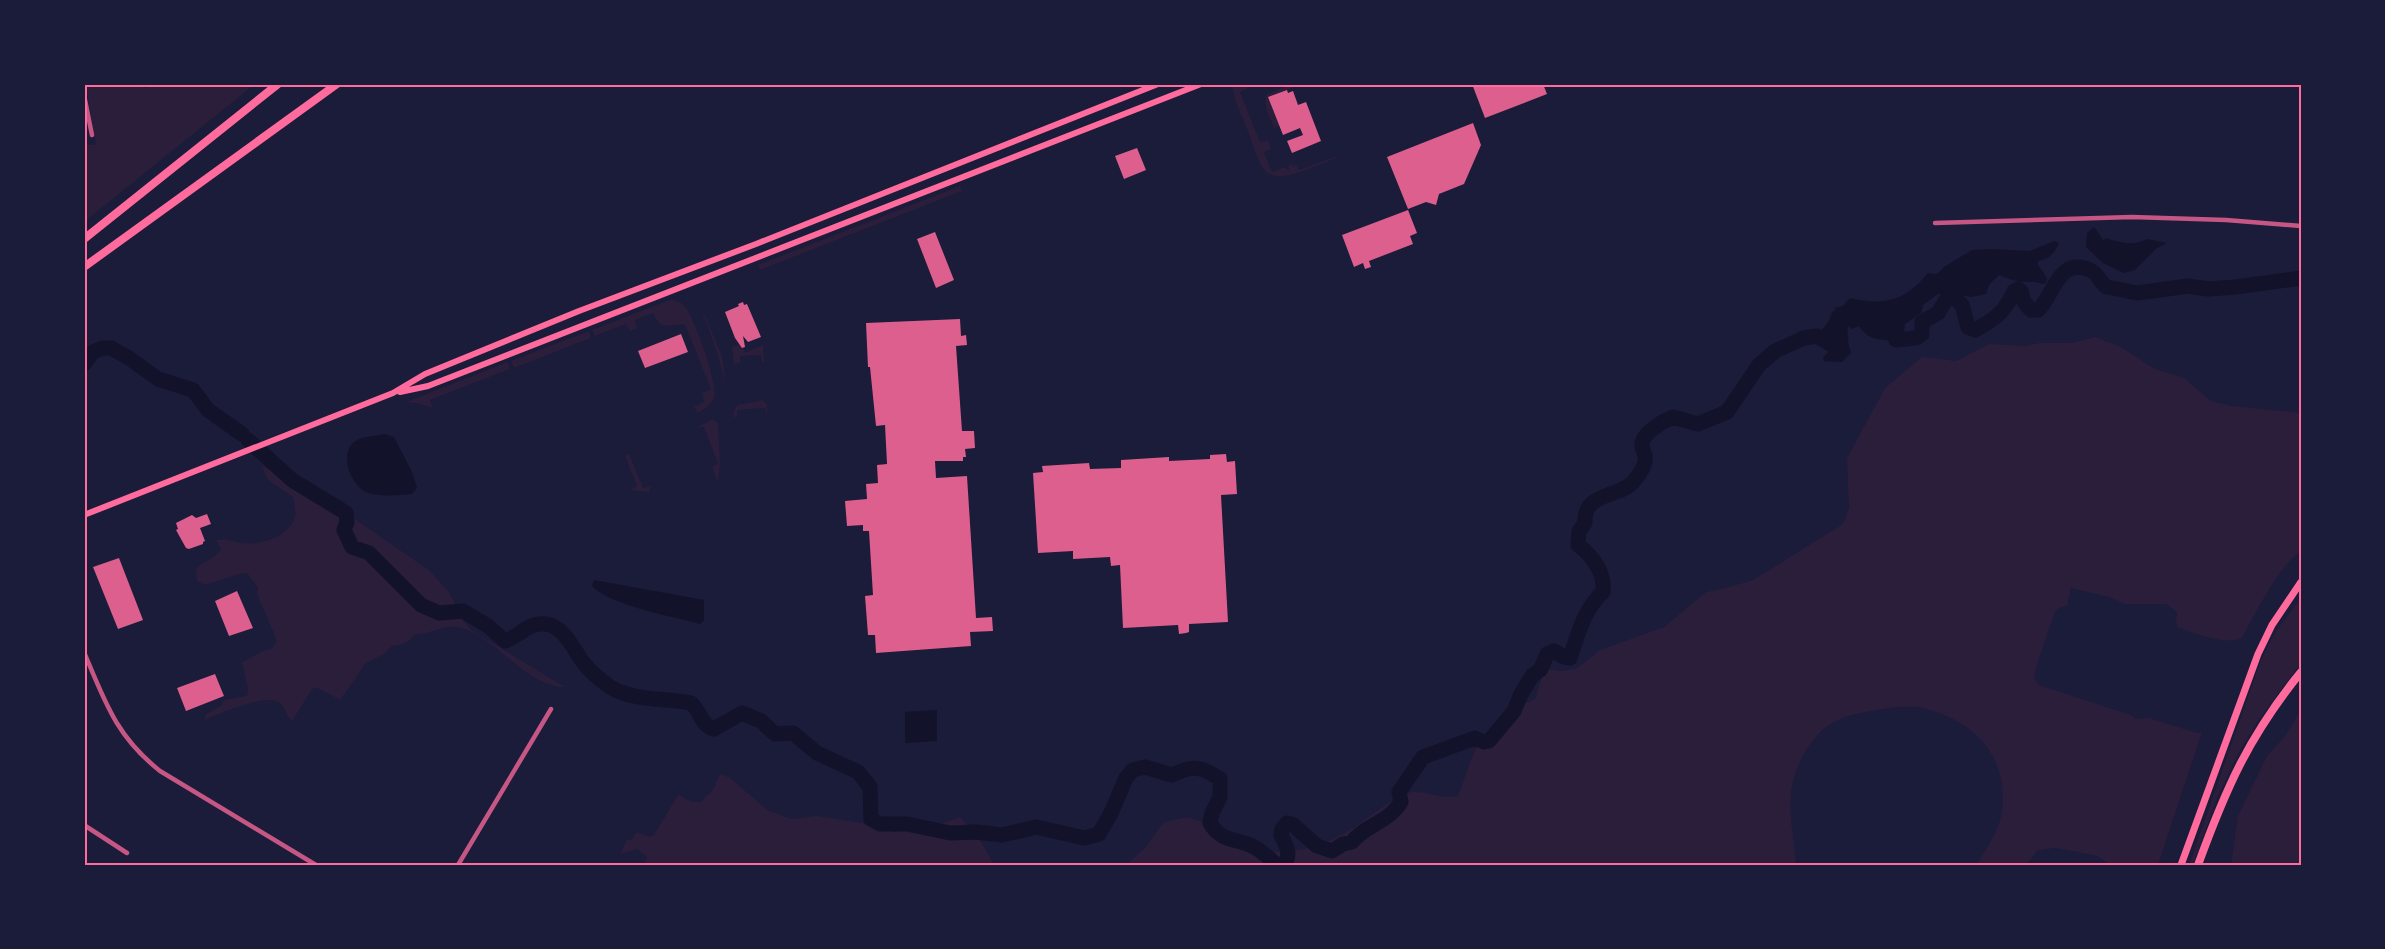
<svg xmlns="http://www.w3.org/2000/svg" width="2385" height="949" viewBox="0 0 2385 949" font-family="Quicksand,sans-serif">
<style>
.green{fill:#2a1e3b}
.water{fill:#12122b}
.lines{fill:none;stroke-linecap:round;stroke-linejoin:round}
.river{stroke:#12122b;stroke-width:15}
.building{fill:#dd5f8e}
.minor{stroke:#c65784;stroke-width:4.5}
.secondary{stroke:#ff6b9d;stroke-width:6}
.primary{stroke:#ff6b9d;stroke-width:7}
.motorway{stroke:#ff6b9d;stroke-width:8}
.neatline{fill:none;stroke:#ff6b9d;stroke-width:2}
</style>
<rect width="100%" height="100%" fill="#1b1b3a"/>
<path class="green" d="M93,84h44l7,4 15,-4h96l-171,138v-78l12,1 -10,-59z
M1233,84h13l2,4 -8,4 20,50 8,-2 3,9 -7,3 8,20 13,-5 2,3 2,-1 -1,-3 4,-2 2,3 1,-4 4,7 41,-15c-10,7 -23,10 -35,15 -46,18 -44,-6 -58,-41 -5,-14 -15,-30 -14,-45z
M1290,84h4l-2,4 -24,9 12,29 -6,2c-4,-11 -12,-23 -7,-34z
M960,186l2,5 -202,79 -2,-5z
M696,293l26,64 4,28 -9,-33z
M670,300c7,0 12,2 16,8 9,12 32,75 28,89 -1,7 -10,12 -16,16l-4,-6 10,-5 -2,-9 9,-4 -26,-64c-15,-3 -23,9 -32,-12l-18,7 2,8 -7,3 -4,-7 -31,12 -3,-6z
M589,331l2,7 -77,30 -3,-7z
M2095,337l26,10 34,22 29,9 27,23 21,5 69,7v138c-23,16 -45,62 -59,87 -19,8 -45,-5 -64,-10l-2,-5 1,-11 -11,-8h-41l-16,-7 -38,-9 -4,18 -8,2 -4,4 -17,49 -4,17 5,7 92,30 5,4 13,-1 48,15 5,-1 -44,133h-48l-12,-9 -15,-3 -28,-5 -17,2 -12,15h-49c9,-17 20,-30 24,-49 9,-49 -17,-87 -62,-103 -7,-2 -15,-6 -22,-6 -16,-1 -31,1 -46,4 -17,3 -32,6 -46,17 -15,12 -26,33 -31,50 -8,24 0,62 2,87h-670l19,-17 18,-25c7,-2 18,-6 26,-5 16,3 27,14 40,22 18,10 41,13 62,11 24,-2 47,-13 67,-26 14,-10 38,-30 55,-33 15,-1 30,8 45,4 7,-16 13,-44 24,-56 13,-15 34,-16 42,-36l11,-5 7,-22 6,-8 12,2 16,-2 24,-19 64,-23 42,-35 20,-4 27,-8 90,-56 6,-16 -2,-50 38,-70 37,-31 34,4 33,-17 37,2 13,-3h33z
M741,344l4,9 18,-8 1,17h-2l-1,-7 -21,1v7l-6,1 -2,-17z
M508,362l2,7 -80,31 3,8 -16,-5 -11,-1z
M763,400l4,5v11l-2,-8 -28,2v7h-3v-7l4,-5z
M713,419l5,4 2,40 -2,19 -6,-15 6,-3 -14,-37 -8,1z
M629,454l14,34 8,-2 -2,6 -19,-2 7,-4 -12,-30z
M261,465l36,20 28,11 34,26 70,48 20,22 16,31 6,7 94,57c-42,-1 -71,-55 -109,-60 -14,-2 -27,8 -41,7 -6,9 -13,11 -23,12l-8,8 -18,9 -26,37 -23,-12h-4l-21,33c-6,-5 -7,-15 -14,-19 -15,-8 -58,12 -74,18l2,-6 15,-8 3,-6 23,-4 1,-7 -6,-27c11,-4 17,-12 30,-13l5,-8 -20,-47 1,-6 -11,-15 -8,1 -34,11 -8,-4c0,-4 -2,-7 -1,-11 2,-8 19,-10 25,-21l-5,-9c11,-2 18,2 28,3 19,2 46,-7 51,-27 1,-5 -1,-13 -2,-19l-25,-17z
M2301,598v65l-41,55 -21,34 -22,46 -24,67h-4l72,-205 15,-29z
M2301,710v155h-70l7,-49 6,-13 23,-47 18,-20z
M720,774l10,4 39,33 23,8 24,-3 15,2 42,7 21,7 30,-7 17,-1 19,-7 18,19 16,29h-351l4,-8 -10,-8 -17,5 7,-14h4l6,-8 13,5 4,-2 24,-40 15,7h9l4,-6 6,-4z"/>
<path class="water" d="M2094,227l10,14 1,-3c15,4 27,9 42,1l20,4 -10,5 -22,22 -11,3 -21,-10 -17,-16 1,-14z
M2054,241l5,2c-4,10 -10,16 -21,18v4l9,13 -1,5 -4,1c-10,-4 -15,-1 -24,-3 -7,-1 -13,-4 -19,-6l-10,10 -3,9 -15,3 -25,-4 -8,1 -15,11 -2,8 -16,11 -1,7 8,4 3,5 -5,5 -7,1 -5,-5c-15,-1 -30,0 -39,-15l-7,3 -4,-3 -1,13 4,14 -9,9 -18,-1 -1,-3 7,-8 -9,-19 8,-10 3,-9 4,-2 -2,-2 9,-2 7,-8c35,8 55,3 78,-25l9,1 7,-7 28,-17 16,-1 42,2z
M385,434l9,3 18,35 5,16 -5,6c-13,1 -30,3 -43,-1 -17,-5 -30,-37 -16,-50 7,-7 23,-7 32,-9z
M594,580l110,20v20l-4,4c-28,-8 -89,-18 -108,-38z
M937,710v31l-32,2v-31z"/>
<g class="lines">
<path class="river" d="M1896,340l20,-2 6,-4v-12l16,-9 10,-16 4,-1 10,9 6,22 7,3c19,-10 31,-19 39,-39l4,-2 3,2 3,11 7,8h7c16,-14 20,-54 52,-40 9,4 10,13 17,17l30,6 51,-7 20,3 28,-2 65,-9
M84,364l9,-12 10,-4h8l18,10 29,21 35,11 15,20 34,24
M248,440l44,40 54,33 1,9 -3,8 8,17 17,6 52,52 18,8 24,-2 25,15 17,15c14,-4 24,-20 41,-17 20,3 28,28 40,42 6,7 16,15 24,21 23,14 55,11 81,16 10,8 9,22 23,26l28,-16 19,8 14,13 18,-1 24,20 41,19 12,15 1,32 9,5h27l43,9 26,-1 26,3 34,-8 48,11 15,-4 12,-21 15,-35 7,-8 12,-3 27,8c21,-10 29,-9 48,4v18l-8,16 -2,10c11,18 22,15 40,22 10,4 19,13 27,20
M1284,865c8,-11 2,-20 -3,-30l1,-6 5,-6 5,1 25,22 15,5 11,-7 9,-2c13,-17 37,-20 49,-40l-2,-10 24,-35 52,-19 9,4 5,-1 25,-30 7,-17 11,-18 9,-7 6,-15 7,-3 10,6 6,1c8,-24 14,-49 33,-66 2,-19 -10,-36 -25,-47l1,-14 6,-8c-2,-32 36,-25 49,-42 5,-6 13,-17 11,-25 -1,-5 -4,-7 -3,-13 2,-11 21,-22 31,-26l25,7 29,-12 32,-47 16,-14 29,-13 13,-2 15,9h4l5,-6"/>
</g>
<path class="building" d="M1472,84h71l4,10 -62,24z
M1287,90l1,3 5,-2 5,14 8,-3 15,39 -29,12 -5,-12 16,-6 -3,-7 -17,7 -15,-38z
M1473,123l8,22 -17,39 -25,10 -3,11 -10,-3 -18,7 -21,-52z
M1137,148l9,22 -22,9 -9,-23z
M1408,210l9,23 -7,3 3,8 -44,17 2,6 -6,2 -2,-6 -9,4 -12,-32z
M935,232l19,48 -18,8 -19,-49z
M743,302l1,3 3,-1 14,33 -13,5 -5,-6 2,11 -3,1 -7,-10 -10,-26 14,-6 -1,-2z
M960,319l1,17 5,-1 1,10 -11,1 6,85h12l1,17 -10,1 1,8h-3v4h-28l1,17 31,-2 9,142 16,-1 1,14 -23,1 1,14 -95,7 -1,-18h-7l-3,-39 8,-1 -4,-64h-6v-6l-16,1 -2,-25 22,-2 -1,-15 12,-1 -1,-18 10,-1 -2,-39 -9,1 -6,-59h-2l-2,-44z
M681,334l7,18 -43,16 -7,-17z
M1226,454l1,8 8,-1 2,33 -16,1 7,127 -39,2v8l-3,1 -7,1 -1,-9 -55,3 -3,-63 -9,1 -1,-9 -37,2v-8l-35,2 -5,-80 10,-1 -1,-6 47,-3 1,6 31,-1v-8l48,-3v4l41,-2v-4z
M207,514l4,10 -11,4 5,13 -2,1v2l-14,5 -3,-1 -10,-18 2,-1 -2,-6 16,-8 4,3z
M119,558l24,62 -25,9 -25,-62z
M237,591l16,37 -24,8 -14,-35z
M215,674l9,22 -38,15 -9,-23z"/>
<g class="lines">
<path class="minor" d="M84,95l8,40
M1935,223l197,-6 94,3 75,6
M84,652c21,50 32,84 76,119l156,94
M84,825l43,28
M458,865l93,-156"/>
<path class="secondary" d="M400,392l28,-6 773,-302
M84,515l309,-122 32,-19 154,-63 177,-67 402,-160"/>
<path class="primary" d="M2181,865l77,-211 14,-29 29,-43"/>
<path class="motorway" d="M84,239l194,-155
M84,267l253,-183
M2198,865c28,-77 51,-129 103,-193"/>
</g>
<rect width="2385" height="949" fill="none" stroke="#1b1b3a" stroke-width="171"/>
<rect x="86" y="86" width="2214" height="778" class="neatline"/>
</svg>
